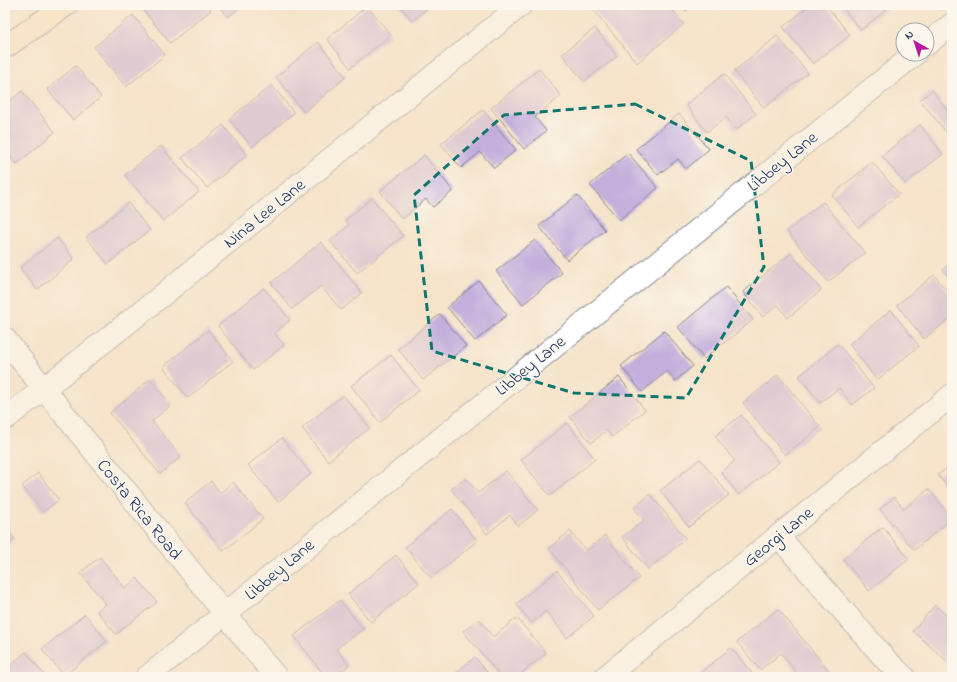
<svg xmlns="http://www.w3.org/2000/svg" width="957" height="682" viewBox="0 0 957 682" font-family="'Indie Flower',sans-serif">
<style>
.building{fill:#c3aedc}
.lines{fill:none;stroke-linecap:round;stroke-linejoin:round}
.street-casing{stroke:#888994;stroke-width:24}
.secondary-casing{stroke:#888994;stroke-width:24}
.street{stroke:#fff;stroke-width:22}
.secondary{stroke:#fae7c3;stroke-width:22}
.marked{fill:none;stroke:#0f766e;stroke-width:3;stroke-dasharray:8 5;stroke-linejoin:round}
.labels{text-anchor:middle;stroke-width:3;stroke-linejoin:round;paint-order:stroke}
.street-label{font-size:18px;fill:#1b2f5e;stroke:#fbf7ec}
</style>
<rect width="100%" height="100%" fill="#fbf7ec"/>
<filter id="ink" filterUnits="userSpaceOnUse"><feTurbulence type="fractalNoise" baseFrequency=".025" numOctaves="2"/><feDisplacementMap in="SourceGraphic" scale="8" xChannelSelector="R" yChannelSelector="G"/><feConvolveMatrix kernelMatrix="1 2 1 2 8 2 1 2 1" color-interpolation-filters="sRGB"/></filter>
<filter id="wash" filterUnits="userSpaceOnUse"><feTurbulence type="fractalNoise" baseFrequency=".012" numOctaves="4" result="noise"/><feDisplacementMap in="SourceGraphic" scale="16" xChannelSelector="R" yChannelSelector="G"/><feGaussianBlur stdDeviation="0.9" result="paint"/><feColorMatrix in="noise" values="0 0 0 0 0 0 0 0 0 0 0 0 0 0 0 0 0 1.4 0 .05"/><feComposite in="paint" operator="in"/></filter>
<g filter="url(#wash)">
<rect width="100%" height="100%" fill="#f5e3ca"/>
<g id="blocks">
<path class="building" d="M150,5h57l4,5 -41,33 -27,-33z
M218,5h25l-15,12z
M399,5h32l-19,16z
M598,5h70l16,19 -47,39 -44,-54z
M681,5h12l-7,6z
M810,5h16l24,30 -37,29 -30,-37z
M840,5h52l-31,25z
M367,6l24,29 -41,33 -23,-29z
M133,15l32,40 -39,32 -32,-40z
M595,28l22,28 -33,26 -22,-28z
M777,36l31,37 -44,35 -30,-37z
M318,42l28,35 -42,35 -28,-35z
M76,66l25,31 -28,23 -26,-31z
M539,69l22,27 -26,21 11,14 -22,18 -33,-41z
M724,74l32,40 -20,16 -10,-13 -19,15 -21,-27z
M272,85l22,28 -42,34 -23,-28z
M932,90l15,20 5,-5v34l-32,-39z
M22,91l33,41 -38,32 -12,-14v-45z
M483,110l33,40 -22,18 -14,-16 -19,16 -20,-24z
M679,114l30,35 -23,20 -8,-10 -20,16 -22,-26z
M223,125l24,30 -40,33 -25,-30z
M920,125l23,29 -38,30 -23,-28z
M161,146l38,46 -36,29 -38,-46z
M628,153l30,35 -39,32 -29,-35z
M424,155l29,36 -20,16 -7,-8 -24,20 -22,-28z
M872,162l27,32 -41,33 -26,-32z
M577,195l28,35 -38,30 -28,-34z
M372,198l31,38 -46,37 -27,-32 19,-16 -4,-5z
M823,202l42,51 -37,29 -41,-51z
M128,203l22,27 -42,34 -22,-27z
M57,238l17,21 -37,31 -17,-22z
M535,240l27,33 -39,31 -27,-33z
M321,242l41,51 -21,17 -20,-24 -29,23 -21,-26z
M791,253l30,37 -33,28 -10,-13 -15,12 -20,-25z
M952,262v19l-9,-11z
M934,275l18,22v20l-28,22 -27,-34z
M479,281l28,34 -32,26 -28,-34z
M726,287l27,33 -49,39 -26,-32z
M264,288l26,32 -16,13 10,12 -31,25 -35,-44z
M891,310l28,36 -42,34 -28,-36z
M440,314l26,32 -43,34 -25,-31z
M208,330l25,31 -45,37 -25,-31z
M664,331l29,35 -18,15 -8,-10 -25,21 -21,-26z
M838,344l36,44 -22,17 -13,-17 -19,15 -21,-27z
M391,355l28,35 -39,32 -29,-36z
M778,375l42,52 -35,28 -42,-52z
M619,377l26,33 -33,27 -5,-7 -16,13 -21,-26z
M150,379l21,26 -19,16 29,36 -21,17 -50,-61z
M343,395l27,33 -42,33 -26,-33z
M741,415l38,47 -40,33 -18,-23 14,-11 -20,-25z
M567,423l28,36 -45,37 -29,-36z
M282,438l29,36 -33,28 -30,-37z
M700,459l29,36 -40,32 -29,-36z
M952,464v29l-14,-18z
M506,471l32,39 -20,16 -8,-11 -23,19 -36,-45 15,-11 12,15z
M38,473l21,27 -16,12 -21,-26z
M211,481l9,12 13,-11 30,37 -40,32 -38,-48z
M929,489l23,30 -38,31 -34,-41 14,-12 10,12z
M650,494l36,45 -38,30 -26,-32 22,-17 -10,-12z
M452,509l25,32 -46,37 -26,-31z
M5,527l10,12 -10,8z
M883,527l26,32 -40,32 -26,-32z
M570,531l16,20 19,-16 34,43 -41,32 -49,-62z
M396,555l23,28 -48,39 -23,-28z
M100,557l25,31 12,-10 20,24 -41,32 -19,-23 9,-7 -26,-31z
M557,571l37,45 -27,22 -21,-27 -14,12 -16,-19z
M340,600l23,29 -27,20 13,16 -16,12h-7l-32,-41z
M935,605l12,11 5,-6v47l-4,5 -35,-31z
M778,609l51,62 -8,6h-21l-19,-24 -21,17 -23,-28z
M85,614l22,27 -43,35 -22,-27z
M517,618l29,35 -29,24h-16l-38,-46 16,-12 14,18z
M731,648l24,29h-60z
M26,652l20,25h-41v-8z
M475,657l16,20h-40z"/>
</g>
</g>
<g filter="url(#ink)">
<use href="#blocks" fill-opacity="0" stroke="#888994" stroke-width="1"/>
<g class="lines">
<g class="street-casing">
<path id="street" d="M927,44l25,-20
M5,339l39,50 232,288
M5,419l134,-105 382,-309
M778,536l109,125 17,16
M147,677l768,-623
M605,677l347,-282"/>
</g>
<g class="secondary-casing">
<path id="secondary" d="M5,47l61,-42"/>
</g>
<use href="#street" class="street"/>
<use href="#secondary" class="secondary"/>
</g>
</g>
<path d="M0 0H957V682H0ZM635,104l116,57 13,106 -78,131 -112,-5 -142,-42 -18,-156 90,-80z" fill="#f5e3ca" fill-opacity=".55" fill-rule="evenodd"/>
<path class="marked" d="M635,104l116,57 13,106 -78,131 -112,-5 -142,-42 -18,-156 90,-80z"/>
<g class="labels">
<g class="street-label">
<text transform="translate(782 161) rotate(-39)" y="6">Libbey Lane</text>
<text transform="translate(264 213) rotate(-39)" y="6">Nina Lee Lane</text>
<text transform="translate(530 365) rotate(-39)" y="6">Libbey Lane</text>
<text transform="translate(140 509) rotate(51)" y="6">Costa Rica Road</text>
<text transform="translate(778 536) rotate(-39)" y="6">Georgi Lane</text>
<text transform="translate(279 569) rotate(-40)" y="6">Libbey Lane</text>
</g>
</g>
<rect width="957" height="682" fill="none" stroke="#fbf7ec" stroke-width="20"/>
<g transform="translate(915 42) rotate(321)"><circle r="19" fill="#fbf7ec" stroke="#a1a7b3"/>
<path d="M0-3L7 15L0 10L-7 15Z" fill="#b5179e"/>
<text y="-6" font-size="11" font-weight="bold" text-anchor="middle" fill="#1b2f5e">N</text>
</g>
</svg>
